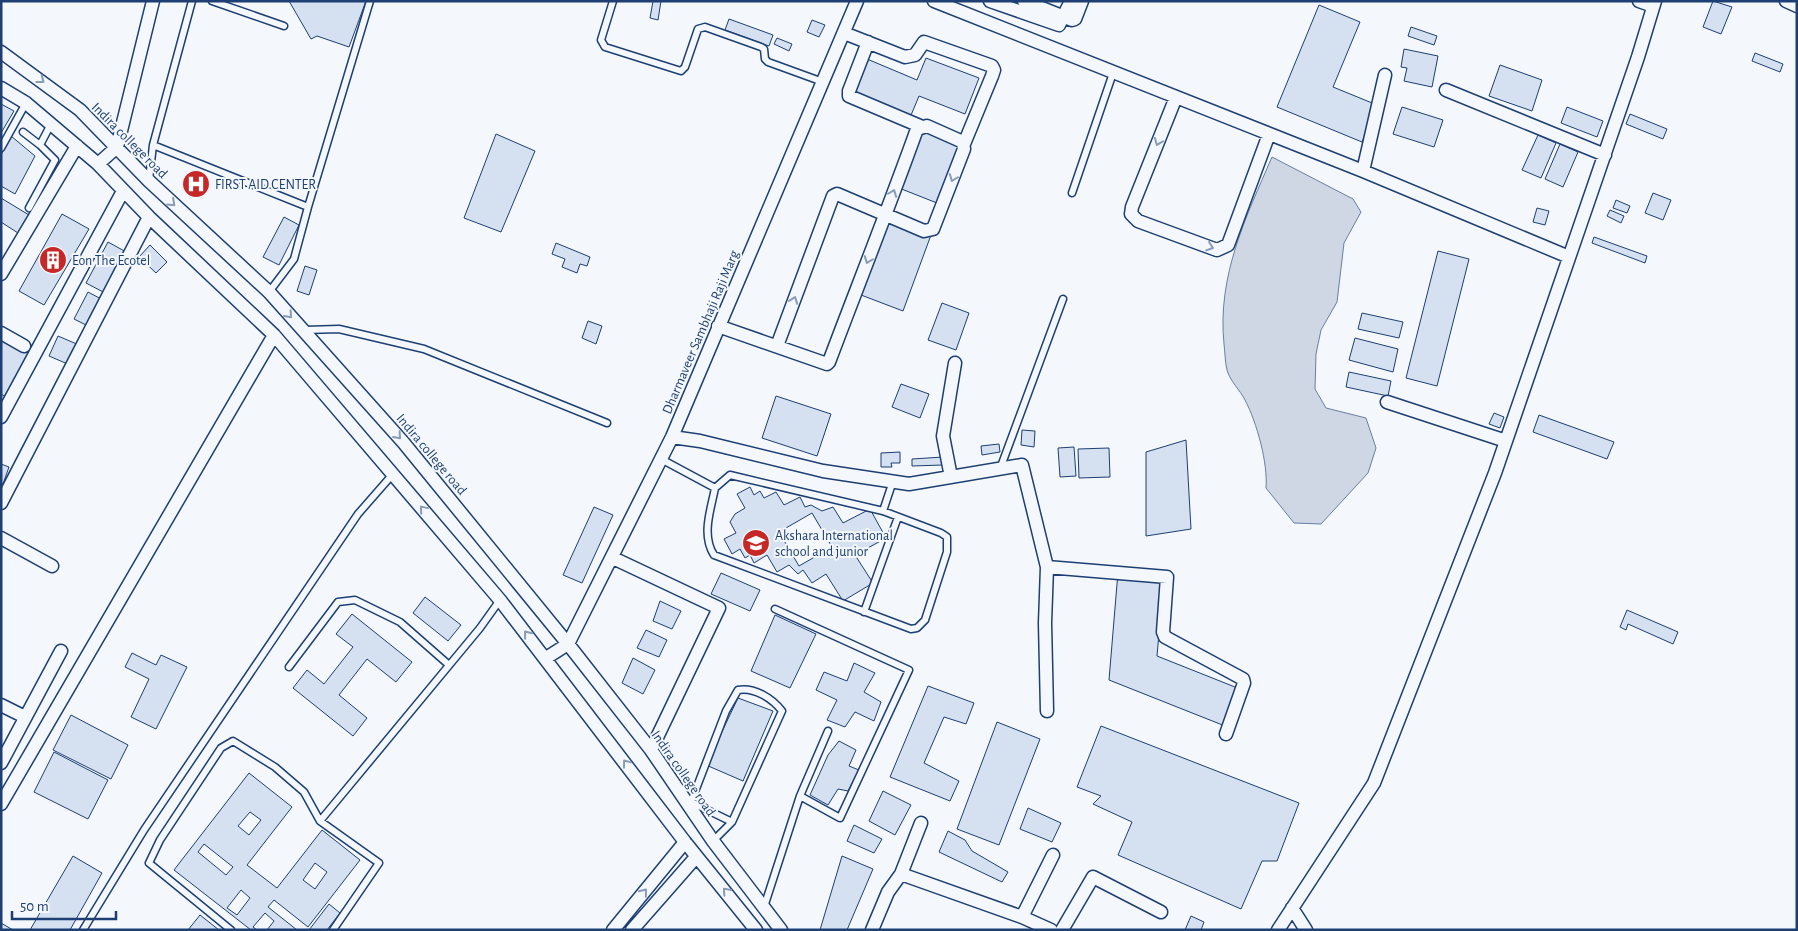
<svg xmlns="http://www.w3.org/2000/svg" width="1798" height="931" viewBox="0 0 1798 931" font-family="'Alegreya Sans',sans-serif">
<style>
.water{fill:#cfd7e4;stroke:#687fa3}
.building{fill:#d5e0f0;stroke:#1d3f73;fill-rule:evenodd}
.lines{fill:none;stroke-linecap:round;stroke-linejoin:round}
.lane-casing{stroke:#1d3f73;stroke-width:9}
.street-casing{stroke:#1d3f73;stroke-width:15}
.lane{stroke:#f4f7fb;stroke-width:6}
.street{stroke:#f4f7fb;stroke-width:12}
.oneway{stroke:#889bb7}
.labels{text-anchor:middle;stroke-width:4;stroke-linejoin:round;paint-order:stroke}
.street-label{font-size:14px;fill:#1d3f73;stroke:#f4f7fb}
.poi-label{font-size:14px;fill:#1d3f73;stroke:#f4f7fb;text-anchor:start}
</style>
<rect width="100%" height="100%" fill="#f4f7fb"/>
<path class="water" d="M1272,157l81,42 8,13 -17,31 -7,59 -16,28 -5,24 -1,35 11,19 40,10 10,30 -8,25 -47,51 -27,-1 -28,-35c2,-25 -9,-65 -21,-88 -5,-10 -15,-19 -18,-30 -2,-8 -2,-18 -3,-26 -7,-68 22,-127 48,-187z"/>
<path class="building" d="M289,1h77l-17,46 -32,-11 -6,3z
M653,1h8l-3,19 -8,-2z
M1713,1l19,6 -11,27 -18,-7z
M1319,5l41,17 -27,65 44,18 -15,37 -85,-35z
M729,19l44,16 -4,11 -44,-16z
M812,20l13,5 -6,12 -12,-5z
M1411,27l26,9 -3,9 -26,-9z
M777,38l15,6 -3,7 -15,-7z
M1404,49l34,7 -6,31 -28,-6 3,-13 -6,-1z
M1755,53l28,11 -3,8 -28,-11z
M926,58l53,20 -14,36 -46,-18 -10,24 -58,-25 16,-36 50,21z
M1500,65l42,15 -10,31 -43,-15z
M1,104l13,7 -13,22z
M1402,107l41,13 -9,27 -41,-13z
M1567,107l36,14 -6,16 -36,-14z
M1630,114l37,15 -4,10 -37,-15z
M922,130l39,15 -24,58 -38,-15z
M496,134l39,17 -34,81 -37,-14z
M1538,135l18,8 -15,35 -19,-8z
M11,136l24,20 -20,38 -14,-8v-31z
M1560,144l18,8 -15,35 -18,-8z
M1653,193l18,7 -8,20 -18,-7z
M1,198l28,17 -11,18 -17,-11z
M1616,200l14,6 -3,7 -14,-5z
M1537,208l12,3 -4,14 -12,-3z
M1610,210l14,6 -3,7 -14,-7z
M62,214l27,15 -45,76 -25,-14z
M284,217l15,8 -20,40 -16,-8z
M889,220l42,15 -28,76 -42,-16z
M1594,237l53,19 -2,7 -53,-20z
M108,242l20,11 -21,41 -21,-11z
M556,243l34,14 -3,9 -7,-2 -3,9 -15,-6 3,-8 -13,-5z
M150,245l17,17 -11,11 -17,-16z
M1438,251l31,8 -32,127 -31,-8z
M305,266l12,4 -8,25 -12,-4z
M88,292l15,8 -13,27 -16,-8z
M942,303l27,10 -13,37 -28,-10z
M1362,313l41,9 -4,16 -41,-9z
M588,321l14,5 -6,18 -14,-6z
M58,336l21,9 -9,20 -21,-9z
M1355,338l43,11 -5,23 -44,-12z
M1,339l30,16 -23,43 -7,-4z
M1349,372l42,9 -3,15 -42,-9z
M901,384l28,10 -9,24 -28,-11z
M776,396l55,18 -14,42 -55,-18z
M1494,413l10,4 -4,11 -11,-4z
M1539,415l75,27 -7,17 -74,-27z
M1022,430l13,1 -1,16 -13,-2z
M1186,440l5,89 -45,7v-84z
M999,444l1,8 -18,3 -1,-9z
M1074,447l2,29 -16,1 -2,-29z
M1109,448l1,29 -31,1 -1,-29z
M900,452v11h-9l1,4h-11v-14z
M943,457v8l-31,1v-7z
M1,464l8,3 -6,17 -2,-1z
M750,487l4,8 6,-4 4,7 12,-6 8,13 16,-8 5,10 6,-2 11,6 11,-4 10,16 27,-14 16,29 -31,17 18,28 -30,18 -17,-27 -14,9 -9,-13 -5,4 -9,-9 -12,7 -10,-17 -13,8 -4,-8 -5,3 -5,-9 -8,5 -8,-15 12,-6 -6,-11 5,-8 10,-6 -8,-14zM812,513l20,34 -33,19 -20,-34z
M594,507l19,8 -31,68 -19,-8z
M1118,572l46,4 -7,80 83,33 -15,37 -116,-46z
M721,573l39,17 -10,21 -39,-17z
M425,597l36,28 -13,16 -35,-28z
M660,601l21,10 -9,18 -19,-8z
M1627,610l51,22 -5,12 -45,-20 -2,6 -6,-3z
M352,614l60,48 -16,20 -29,-23 -28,36 28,23 -14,18 -60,-48 14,-18 17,14 29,-37 -17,-13z
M775,615l41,19 -26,54 -39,-17z
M646,630l21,10 -8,17 -22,-9z
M132,653l24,12 5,-10 26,12 -31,62 -25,-12 18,-38 -24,-12z
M633,658l22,12 -12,24 -21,-11z
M854,663l21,10 -11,19 17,10 -7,19 -19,-9 -10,15 -18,-7 10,-20 -21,-10 8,-18 23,9z
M928,686l46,17 -8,21 -22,-7 -20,46 35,18 -9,20 -60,-24z
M738,698l35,13 -30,70 -37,-16z
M71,715l57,30 -17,34 -58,-29z
M997,722l43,17 -41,106 -42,-16z
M1101,726l198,77 -22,58h-15l-21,48 -123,-54 14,-33 -39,-18 8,-8 -24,-9z
M839,741l17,9 -7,16 10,4 -11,21 -10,-2 -10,16 -18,-10 18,-40z
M54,752l54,28 -20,39 -54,-27z
M249,773l43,34 -45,58 30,23 45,-58 38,30 -52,67 -34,-27 -6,7 29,23h-30l7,-9 -9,-8 -12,14 4,3h-6l-77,-60zM250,812l11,8 -12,15 -11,-9zM204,844l29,23 -7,8 -28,-23zM315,863l12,9 -12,17 -12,-9zM241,890l9,8 -13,17 -10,-7z
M883,791l28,14 -16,30 -26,-14z
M1028,808l33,15 -9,19 -32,-13z
M854,825l28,14 -8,14 -27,-12z
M948,831l17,9 7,11 36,21 -6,10 -63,-30z
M73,856l29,17 -32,57h-40z
M842,856l31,13 -26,61h-27z
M329,904l11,9 -13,17h-18z
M200,915l19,15h-31z
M1191,916l13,6 -3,8h-16z
M1,923l12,7h-12z"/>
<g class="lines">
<g class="lane-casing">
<path id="lane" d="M212,1l72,25
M613,1l-12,39 4,7 76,24 4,-4 13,-38 7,-2 56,20 3,2 1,10 3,3 55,20
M23,132l17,13
M153,145l155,62 -14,52 -25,33
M1,148l25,-45
M149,180l4,-35 39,-144
M1072,193l41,-120
M308,207l62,-206
M29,208l26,-48 -15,-15 11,-21
M305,330l34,-1 85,20 183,74
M661,459l54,29c-4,21 -14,47 -1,67l197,74 6,-1 8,-8 22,-68v-15l-6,-4 -58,-22 -153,-36 -15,13
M1000,469l63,-170
M883,511l10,-30
M775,609l134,61 -69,148 -40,-22
M864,612l34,-95
M289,667l49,-65 17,-2 45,22 49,43
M320,821l160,-193 20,-28
M713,841l19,-19 50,-111c-10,-13 -28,-24 -44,-21l-12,21 -35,91 41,20
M764,907l36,-111 28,-65
M83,930l61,-100 214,-316 35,-40
M231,930l-82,-67 11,-23 61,-92 12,-7 42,26 29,25 16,29 59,42 -46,67"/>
</g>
<g class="street-casing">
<path id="street" d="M934,1l429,170 206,86
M990,1l69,24 12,-24
M1024,1l48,19 3,-1 7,-18
M1639,1l14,5
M1786,1l11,5
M844,33l61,24 10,-2 9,-13 68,24 2,4 -2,6 -28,68
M868,42l-19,49v5l71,30
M1,52l79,58 69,71 120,111 134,150 165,202 83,106 62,91 68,89
M1,88l25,15 72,61 51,53 125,118 226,265 185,242 71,88
M1446,90l159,65
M1176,97l-44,110 -1,7 7,7 79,29 11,-5 41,-111
M98,164l19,-17 36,-146
M1363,171l22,-96
M1,274l76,-128
M718,326l109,38 2,-2c29,-77 60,-155 88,-233l10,-3 36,16 1,7 -31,80 -9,2 -87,-37 -4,2 -56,150
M1,333l23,13
M1387,402l119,39
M1,417l122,-226
M672,437l28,4 123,30 86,13 113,-19 25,102 -2,56 2,88
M951,477l-8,-41 12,-73
M1,503l148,-286
M1,538l51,28
M613,558l106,50 -68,142
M1047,567l120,10 -4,55 2,5 78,42 1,4 -18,51
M546,658l22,-14 104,-207 185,-436
M1,705l24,12
M1,763l60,-112
M1,804l273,-469
M901,874l20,-51
M1292,908l14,22
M1022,917l31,-62
M613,930l72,-88
M632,930l64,-73
M872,930l16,-38 13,-18 121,43 29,13
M1062,930l31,-53 68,35
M1278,930l96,-147 121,-310 143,-416 17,-56"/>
</g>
<use href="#lane" class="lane"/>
<use href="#street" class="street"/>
</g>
<defs><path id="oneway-chevron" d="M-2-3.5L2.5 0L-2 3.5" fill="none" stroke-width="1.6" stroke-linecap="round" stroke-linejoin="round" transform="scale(1.25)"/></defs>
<g class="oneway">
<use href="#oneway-chevron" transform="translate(41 80) rotate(37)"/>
<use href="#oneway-chevron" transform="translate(1158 142) rotate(112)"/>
<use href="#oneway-chevron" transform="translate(953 178) rotate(111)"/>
<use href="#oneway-chevron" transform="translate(893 193) rotate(-69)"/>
<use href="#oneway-chevron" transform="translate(172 203) rotate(43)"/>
<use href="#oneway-chevron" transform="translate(1210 247) rotate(19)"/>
<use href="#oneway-chevron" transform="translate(868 260) rotate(111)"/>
<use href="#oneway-chevron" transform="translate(794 300) rotate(-70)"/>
<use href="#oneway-chevron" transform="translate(289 315) rotate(48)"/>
<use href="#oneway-chevron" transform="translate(398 436) rotate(48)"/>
<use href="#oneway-chevron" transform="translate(423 509) rotate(-130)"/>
<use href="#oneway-chevron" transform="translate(527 634) rotate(-128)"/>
<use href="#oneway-chevron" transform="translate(626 763) rotate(-127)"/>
<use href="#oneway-chevron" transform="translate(726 891) rotate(-131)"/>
<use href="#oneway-chevron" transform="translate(644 892) rotate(-51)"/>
</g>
<defs>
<g id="hospital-disc" transform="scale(1.4375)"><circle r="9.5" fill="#c62828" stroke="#f4f7fb"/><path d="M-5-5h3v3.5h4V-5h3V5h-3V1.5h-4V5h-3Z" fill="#fff"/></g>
<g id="building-disc" transform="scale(1.4375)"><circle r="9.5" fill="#c62828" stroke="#f4f7fb"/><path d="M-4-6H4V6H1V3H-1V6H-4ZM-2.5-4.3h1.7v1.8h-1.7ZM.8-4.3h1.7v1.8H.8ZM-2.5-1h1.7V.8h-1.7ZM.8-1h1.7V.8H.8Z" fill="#fff"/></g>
<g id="school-disc" transform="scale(1.4375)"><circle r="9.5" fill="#c62828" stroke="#f4f7fb"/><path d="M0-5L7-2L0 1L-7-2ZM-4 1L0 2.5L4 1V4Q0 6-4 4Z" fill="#fff"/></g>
</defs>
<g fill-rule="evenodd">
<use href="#hospital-disc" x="196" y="184"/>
<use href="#building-disc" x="53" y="260"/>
<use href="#school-disc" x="756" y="543"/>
</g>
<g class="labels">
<g class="street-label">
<text transform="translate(130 140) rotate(45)" y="5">Indira college road</text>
<text transform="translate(700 332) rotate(-67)" y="5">Dharmaveer Sambhaji Raji Marg</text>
<text transform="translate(432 454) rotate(50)" y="5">Indira college road</text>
<text transform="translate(684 773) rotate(55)" y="5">Indira college road</text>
</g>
<g class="poi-label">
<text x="215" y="189">FIRST AID CENTER</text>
<text x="72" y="265">Eon The Ecotel</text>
<text x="775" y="540">Akshara International<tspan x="775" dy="16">school and junior</tspan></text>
</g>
</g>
<rect width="1798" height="931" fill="none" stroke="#1d3f73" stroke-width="5"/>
<path d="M12 911v8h104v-8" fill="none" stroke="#1d3f73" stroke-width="2.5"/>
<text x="20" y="911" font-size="15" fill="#1d3f73" stroke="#f4f7fb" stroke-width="4" paint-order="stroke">50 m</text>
</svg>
